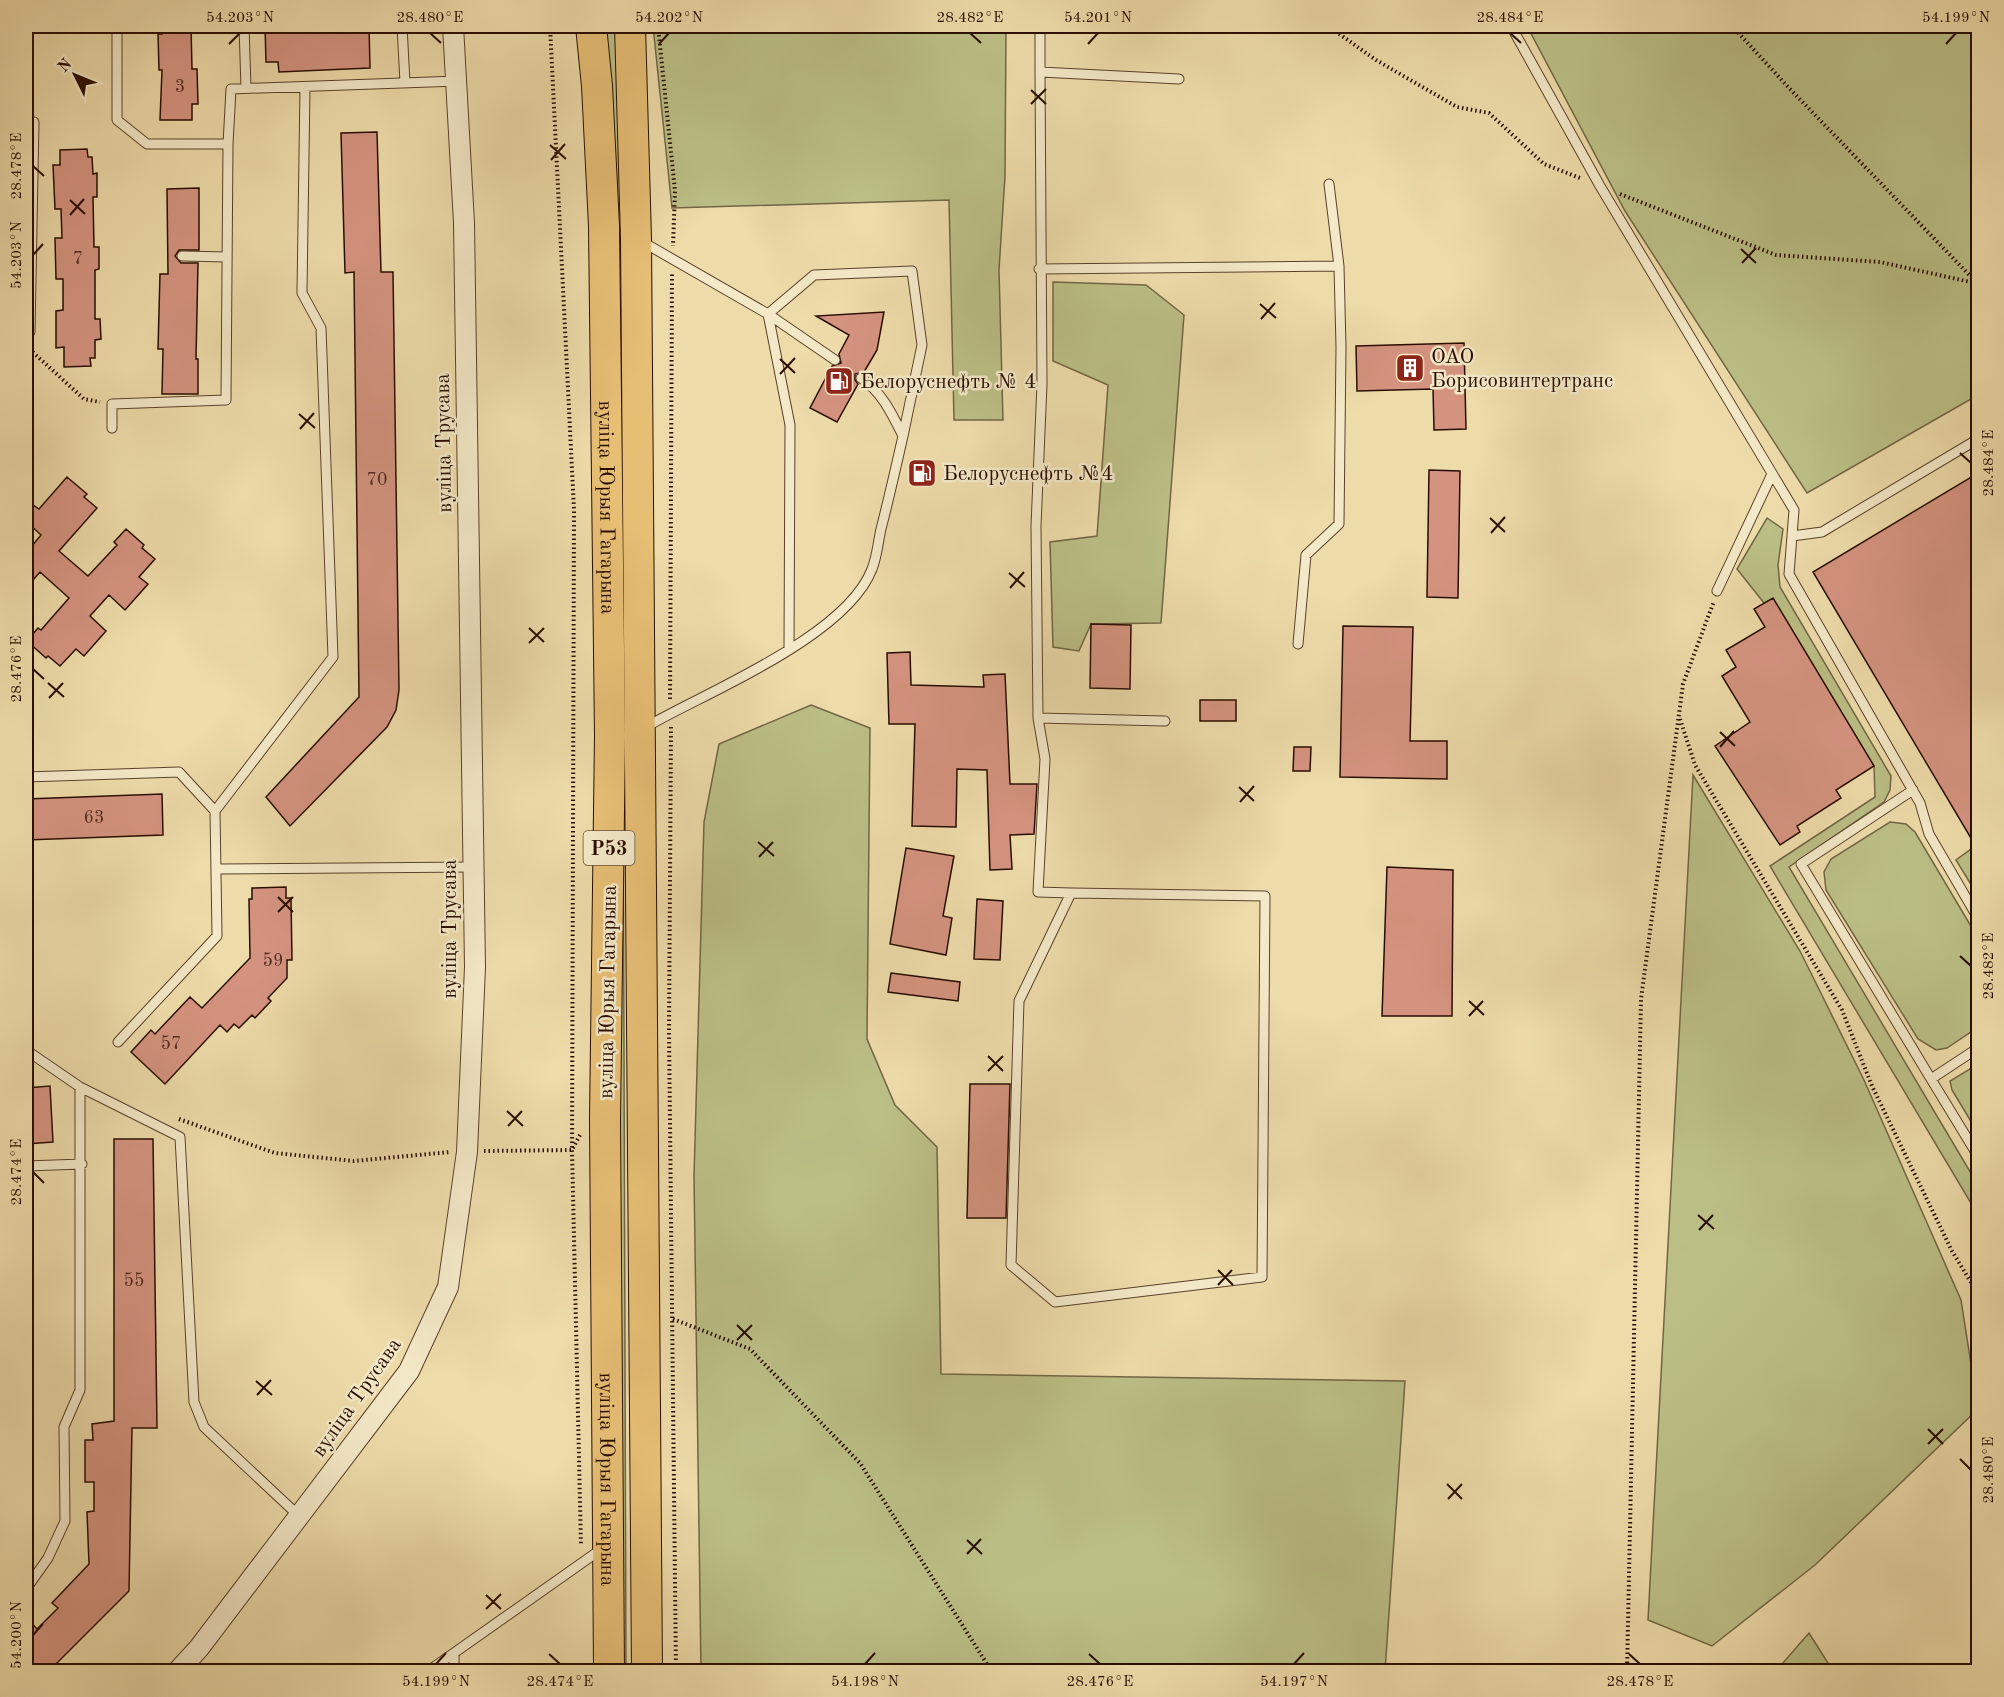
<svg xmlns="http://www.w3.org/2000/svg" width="2004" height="1697" viewBox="0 0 2004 1697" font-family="'Old Standard TT',serif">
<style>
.green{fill:#bbbf86;stroke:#726643;stroke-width:1.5}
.building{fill:#d4937f;stroke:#290d00;stroke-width:1.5}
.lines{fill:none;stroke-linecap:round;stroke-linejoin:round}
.service-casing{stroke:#5a402a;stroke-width:11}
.minor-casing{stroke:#5a402a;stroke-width:22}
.primary-casing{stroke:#290d00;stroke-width:32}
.path{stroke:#290d00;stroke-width:4;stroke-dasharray:1.5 3;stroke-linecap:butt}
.service{stroke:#f3e8c7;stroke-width:9}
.minor{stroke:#f3e8c7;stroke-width:20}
.primary{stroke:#e6be74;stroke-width:30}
.ticks{fill:none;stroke:#290d00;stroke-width:2}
.labels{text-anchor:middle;stroke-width:5;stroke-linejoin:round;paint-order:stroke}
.number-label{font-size:18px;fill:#542e20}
.shield{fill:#f3e8c7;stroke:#664f3c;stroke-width:1.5}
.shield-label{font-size:20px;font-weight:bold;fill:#290d00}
.poi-label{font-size:21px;fill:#290d00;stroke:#f3e8c7;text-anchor:start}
.street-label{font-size:21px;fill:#290d00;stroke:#f3e8c7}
.neatline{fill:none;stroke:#290d00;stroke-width:2}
.ticks-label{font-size:15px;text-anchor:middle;fill:#290d00}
</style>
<rect width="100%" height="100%" fill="#eddba9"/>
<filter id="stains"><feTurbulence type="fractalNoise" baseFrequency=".00333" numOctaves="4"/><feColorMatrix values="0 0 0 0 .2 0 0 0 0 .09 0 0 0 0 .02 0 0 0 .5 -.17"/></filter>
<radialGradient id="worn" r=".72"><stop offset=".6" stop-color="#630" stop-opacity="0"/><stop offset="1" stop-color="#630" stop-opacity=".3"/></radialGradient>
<path class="green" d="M605,26h11l5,92 5,1554 -5,-1z
M653,26h353l-1,150 -6,94 4,150h-49l-5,-220 -277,8z
M1527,26h451v369l-171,98 -182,-282z
M1053,282l93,3 38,30 -23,308 -70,1 -12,27 -26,-4 -3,-105 47,-6 11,-151 -55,-24z
M1767,518l16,11 -5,36 2,22 111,189 -1,14 -6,12 -95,65 189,318v30l-208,-349 105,-69 -1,-31 -101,-167 -9,4 -27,-34z
M811,705l59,23 -3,311 28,66 42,42 4,227 464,7 -20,290h-684l-7,-495 10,-354 15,-78z
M1693,775l107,176 64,129 97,220 17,109 -163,156 -103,81 -64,-26z
M1890,822l16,2 9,8 63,106v89l-31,21 -11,2 -18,-11 -92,-149 -2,-18 7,-13z
M1978,844v52l-22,-36z
M1978,1064v69l-26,-43 -2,-9z
M1809,1633l24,38h-57z"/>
<path class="building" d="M161,26h30l1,43h5l1,35h-6v16h-32l2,-50h-3l-1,-36h4z
M265,26h104l1,42 -91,4 -1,-10h-12z
M377,132l4,140h12l6,418 -3,20 -9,17 -97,99 -24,-29 93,-100 -5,-425 -9,1 -4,-140z
M87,149l1,8h4l1,17 4,-1v24h-4l1,50h5v22l-4,1v49h5l1,20 -6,1v18h-5l1,8 -27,1v-20l-8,1v-37l7,-1v-31h-7l-1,-41h7l-1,-29h-6l-2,-44h7v-15z
M199,188v62h-20l-4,6 6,7h17l-2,96h2v35h-36l1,-45h-5l2,-75h8l-1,-85z
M884,312l-7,38 -13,22 -9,2v6l3,4 -21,38 -27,-14 22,-42 9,-3 -2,-9 10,-19 -33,-19z
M1464,343l2,86 -32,1 -1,-41 -76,2 -1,-45z
M1429,470l31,1 -2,127 -31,-1z
M1978,473v377l-165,-278z
M67,477l20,17 -3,3 13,11 -38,43 29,25 29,-31 -3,-3 12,-13 18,16 -2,3 13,11 -16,18 9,7 -23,26 -16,-15 -19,21 16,15 -22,25 -8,-7 -16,17 -12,-10 -2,2 -19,-17 11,-13 3,2 28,-32 -29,-26 -14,16v-35l15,-18 -15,-14v-8l7,-8 6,4z
M1773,598l101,168 -38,24 5,8 -44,28 3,6 -20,13 -65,-99 35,-24 -28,-46 14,-9 -10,-17 39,-23 -11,-18z
M1091,624l40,1 -1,64 -40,-1z
M1343,626l70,1 -3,114h37v38l-107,-2z
M910,652l1,33 73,2 -1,-12 22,-1 5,110h27l-3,50 -24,1 2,34 -22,1 -3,-100 -30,-1 -1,58 -44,-1 3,-102h-26l-2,-71z
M1200,700h36v21h-36z
M1294,747h17l-1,24h-17z
M162,794l1,41 -137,5v-41z
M906,848l48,8 -11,60 9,2 -6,37 -56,-11z
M1387,867l66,3 -1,146h-70z
M286,887v11h5l1,62h-5v18l-19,20 3,3 -16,17 -3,-3 -13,13 -5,-4 -7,8 -7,-7 -55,59 -34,-32 20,-22 4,4 35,-37 12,11 48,-50 -1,-59h3v-11z
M977,899l26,2 -3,59 -26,-1z
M891,973l69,9 -2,19 -70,-9z
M970,1084h40l-4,134h-39z
M50,1086l3,56 -27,2v-56z
M114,1139h39l4,289h-25l-3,163 -71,71 -12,9h-20v-54l11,12 21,-21 -6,-5 37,-39 -2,-52 7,-1v-29h-9v-42h8l-1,-16 22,-3z"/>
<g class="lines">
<g class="service-casing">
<path id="service" d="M244,26l2,62
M402,26l3,57
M1040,26v46l139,7
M1511,26l89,160 194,324 -5,64 131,229 9,31 49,84
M117,30v90l30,24h81l3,-55 227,-8
M1040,72l2,312 -6,142 2,192 127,3
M641,241l127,73 67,46
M182,256l45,1
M1039,269l300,-3 -10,-82
M26,332h4l4,-210
M112,428v-24l114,-4 2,-256
M1792,536l30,-4 156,-93
M1717,591l55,-117
M1298,644l8,-89 33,-31 2,-177 -2,-81
M789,650l1,-225 -22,-111 46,-39 98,-4 10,74 -19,91
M1038,718l7,41 -7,133 33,1 194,3 -3,381 -207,25 -44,-37 8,-264 52,-108
M646,727c60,-35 200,-90 226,-158 5,-12 6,-27 9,-40 8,-31 15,-62 22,-93 -11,-22 -21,-44 -42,-58
M26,777l153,-5 36,39 2,125 -99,106
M1913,790l-112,74 130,215
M215,811l118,-154 -12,-329 -19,-35 3,-206
M218,869l255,-2
M1978,1048l-47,31 47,77
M26,1050l54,37 100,50 14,265 10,25 95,89
M26,1166l56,-2
M26,1589l22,-31 17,-37 -1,-94 16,-37v-303
M427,1672l176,-124
M454,1672v-18"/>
</g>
<g class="minor-casing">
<path id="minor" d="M177,1672l22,-24 210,-277 39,-84 19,-135 8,-185 -11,-744 -11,-197"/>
</g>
<g class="primary-casing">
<g id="primary">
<path id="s1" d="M591,26l6,60 7,140 6,509 -5,384 4,553"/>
<path d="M630,26l6,213 11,1433"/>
</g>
</g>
<path class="path" d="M550,26l24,484 -2,640 9,396
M658,26l17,165 -2,55
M1328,26l48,34 81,47 32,6 55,51 36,14
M1732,26l57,62 189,196
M1620,194l156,61 104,7 95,21
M26,346l58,53 16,3
M670,699l2,-425
M1680,719l15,46 147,245 30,76 80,165 26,43
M671,727l-2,305 7,640
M179,1119l96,34 79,8 96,-9
M484,1151l88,-1 9,-17
M673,1319l77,30 110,114 132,209
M1627,1672l14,-673 42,-315 31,-83"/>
<use href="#service" class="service"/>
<use href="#minor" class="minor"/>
<use href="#primary" class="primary"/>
</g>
<path class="ticks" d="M430,33l11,10M970,33l11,10M1510,33l11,10M229,44l11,-11M659,44l10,-11M1088,44l10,-11M1946,44l10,-11M1031,90l15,14M1031,104l15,-15M550,145l16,14M551,160l14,-16M33,166l11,10M70,200l15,14M70,215l14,-16M1741,249l15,14M33,255l10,-11M1742,263l14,-15M1260,304l16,14M1261,319l14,-16M780,359l15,14M780,374l15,-16M299,414l16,14M300,429l14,-16M1960,453l11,10M1490,518l15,14M1491,533l14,-16M1009,573l16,14M1010,588l14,-16M529,628l15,14M529,643l15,-15M33,669l11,10M48,683l16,14M49,698l14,-15M1720,732l15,14M1720,747l14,-16M1239,787l15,14M1240,802l14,-16M758,842l16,14M759,857l14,-15M278,897l15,15M278,912l15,-15M1960,956l11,10M1469,1001l15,14M1469,1016l14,-15M988,1056l15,15M988,1071l15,-15M507,1111l16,15M508,1126l14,-15M33,1172l11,11M1698,1215l16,14M1699,1230l14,-15M1218,1270l15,15M1218,1285l14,-15M737,1325l15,15M737,1340l15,-15M256,1381l16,14M257,1395l14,-15M1928,1429l15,15M1928,1444l15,-15M1960,1459l11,11M1447,1484l15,15M1448,1499l14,-15M967,1540l15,14M967,1554l14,-15M486,1595l15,14M486,1609l15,-15M33,1635l10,-11M549,1654l11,10M1089,1654l11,10M1629,1654l11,10M436,1664l10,-11M865,1664l10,-11M1294,1664l10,-11"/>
<defs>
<g id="building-square" transform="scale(1.5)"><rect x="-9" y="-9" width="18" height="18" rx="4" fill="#8f2418" stroke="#f3e8c7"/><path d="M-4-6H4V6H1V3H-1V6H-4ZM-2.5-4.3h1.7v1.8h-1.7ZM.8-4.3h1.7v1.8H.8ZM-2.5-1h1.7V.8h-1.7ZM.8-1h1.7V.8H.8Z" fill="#fff"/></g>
<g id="fuel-square" transform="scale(1.5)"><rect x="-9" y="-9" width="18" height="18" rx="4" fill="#8f2418" stroke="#f3e8c7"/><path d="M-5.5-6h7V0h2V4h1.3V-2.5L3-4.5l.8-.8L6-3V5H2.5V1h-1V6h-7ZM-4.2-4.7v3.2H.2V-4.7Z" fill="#fff"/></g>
</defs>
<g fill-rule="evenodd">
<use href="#building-square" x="1410" y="368"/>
<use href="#fuel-square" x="839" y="381"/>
<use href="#fuel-square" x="922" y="473"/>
</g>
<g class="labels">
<g class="number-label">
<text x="180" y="92">3</text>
<text x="78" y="264">7</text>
<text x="377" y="485">70</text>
<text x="94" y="823">63</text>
<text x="273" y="966">59</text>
<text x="171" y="1049">57</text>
<text x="134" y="1286">55</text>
</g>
<rect class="shield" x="583.5" y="831" width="51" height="34" rx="4.5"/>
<g class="shield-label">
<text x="609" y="855">Р53</text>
</g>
<g class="poi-label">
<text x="1431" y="363">ОАО<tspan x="1431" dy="24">Борисовинтертранс</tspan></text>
<text x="860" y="388">Белоруснефть № 4</text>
<text x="943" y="480">Белоруснефть №4</text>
</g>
<g class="street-label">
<text transform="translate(443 443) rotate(-91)" y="7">вуліца Трусава</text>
<text dy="7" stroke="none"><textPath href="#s1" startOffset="482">вуліца Юрыя Гагарына</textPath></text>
<text transform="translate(449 929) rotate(-90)" y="7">вуліца Трусава</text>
<text transform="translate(607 992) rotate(-89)" y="7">вуліца Юрыя Гагарына</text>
<text transform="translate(356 1397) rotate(-55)" y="7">вуліца Трусава</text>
<text dy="7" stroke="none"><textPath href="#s1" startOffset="1454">вуліца Юрыя Гагарына</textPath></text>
</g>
</g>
<rect width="2004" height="1697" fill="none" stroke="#eddba9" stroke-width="66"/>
<g transform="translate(75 75) rotate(313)" stroke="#f3e8c7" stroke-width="4.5" paint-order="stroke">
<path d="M0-4.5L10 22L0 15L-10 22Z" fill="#290d00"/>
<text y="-9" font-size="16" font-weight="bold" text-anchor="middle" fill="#290d00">N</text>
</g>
<rect x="33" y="33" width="1938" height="1631" class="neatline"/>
<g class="ticks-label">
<text x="240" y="22">54.203°N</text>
<text x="430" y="22">28.480°E</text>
<text x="669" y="22">54.202°N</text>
<text x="970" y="22">28.482°E</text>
<text x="1098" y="22">54.201°N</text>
<text x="1510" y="22">28.484°E</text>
<text x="1956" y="22">54.199°N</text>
<text transform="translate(16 166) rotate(-90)" y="5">28.478°E</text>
<text transform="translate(16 255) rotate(-90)" y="5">54.203°N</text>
<text transform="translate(1988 463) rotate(-90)" y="5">28.484°E</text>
<text transform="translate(16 669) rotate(-90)" y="5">28.476°E</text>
<text transform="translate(1988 966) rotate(-90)" y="5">28.482°E</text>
<text transform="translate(16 1172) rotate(-90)" y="5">28.474°E</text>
<text transform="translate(1988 1470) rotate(-90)" y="5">28.480°E</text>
<text transform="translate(16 1635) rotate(-90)" y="5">54.200°N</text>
<text x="436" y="1686">54.199°N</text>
<text x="560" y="1686">28.474°E</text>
<text x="865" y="1686">54.198°N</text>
<text x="1100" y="1686">28.476°E</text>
<text x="1294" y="1686">54.197°N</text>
<text x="1640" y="1686">28.478°E</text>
</g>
<rect width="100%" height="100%" filter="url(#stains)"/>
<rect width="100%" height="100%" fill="url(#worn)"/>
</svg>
